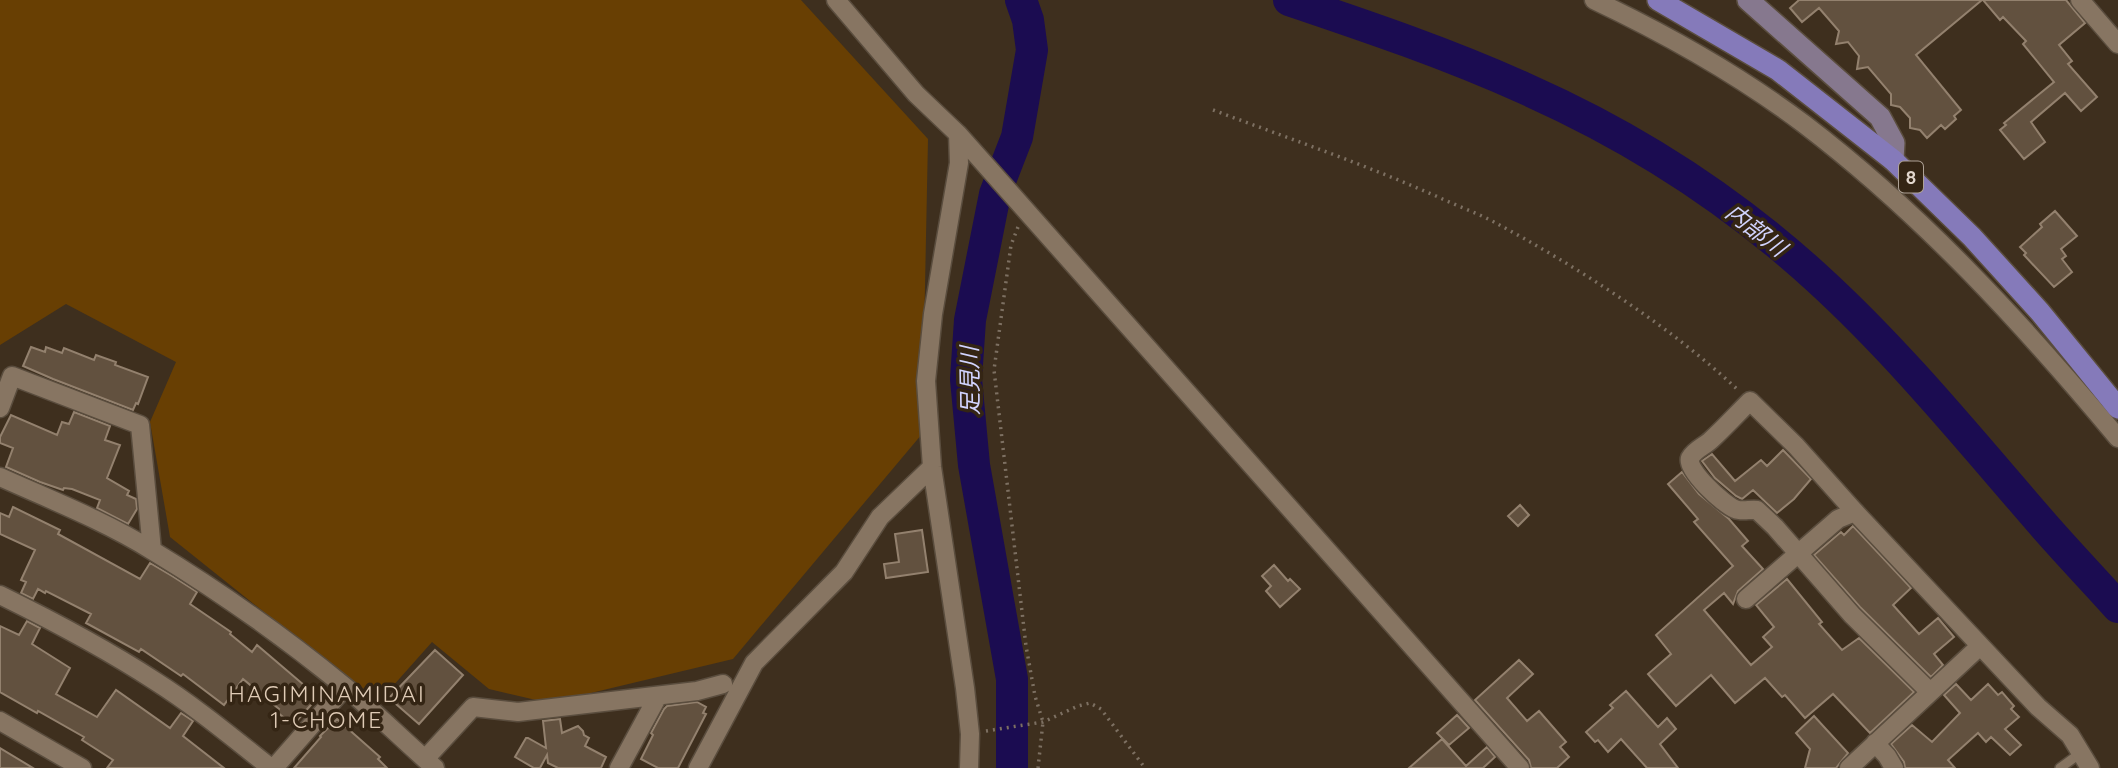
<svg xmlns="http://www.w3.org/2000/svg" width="2118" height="768" viewBox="0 0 2118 768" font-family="Quicksand,'Noto Sans JP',sans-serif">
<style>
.green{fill:#683f03}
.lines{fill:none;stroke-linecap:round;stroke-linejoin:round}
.river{stroke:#1b0c51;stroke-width:32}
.building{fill:#62513f;stroke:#93816e;stroke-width:2}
.lane-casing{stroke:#5a4d3e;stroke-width:12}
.street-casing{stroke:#5a4d3e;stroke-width:21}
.secondary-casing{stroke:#5a4d3e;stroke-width:24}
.primary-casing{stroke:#5a4d3e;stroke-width:24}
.path{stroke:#7d7062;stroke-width:3.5;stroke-dasharray:2 5;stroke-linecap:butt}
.lane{stroke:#877562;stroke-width:9}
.street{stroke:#877562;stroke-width:18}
.secondary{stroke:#86788e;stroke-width:21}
.primary{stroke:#857aba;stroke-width:21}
.labels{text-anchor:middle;stroke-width:7;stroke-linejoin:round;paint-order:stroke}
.shield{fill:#342514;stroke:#aea296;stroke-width:2}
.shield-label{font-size:19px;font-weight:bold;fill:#e2d7cd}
.water-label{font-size:23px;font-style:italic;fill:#d1d3fe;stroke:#342514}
.neighbourhood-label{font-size:23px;letter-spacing:2px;fill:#dfcbb6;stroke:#342514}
</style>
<rect width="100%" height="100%" fill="#3e2f1e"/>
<path class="green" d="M0,0h801l127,139 -6,295 -189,225 -184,44 -60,-14 -57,-47 -56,63 -42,-37 -164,-131 -20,-115 26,-60 -110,-58 -66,41z"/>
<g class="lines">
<path class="river" d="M1289,0c80,27 160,54 237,89 106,47 207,112 292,190 81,74 150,159 222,242 25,29 52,57 78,86
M1012,768v-89l-38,-214 -8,-86 4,-59 25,-126 22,-57 15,-87 -4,-30 -7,-20"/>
</g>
<path class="building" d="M1799,0h183l-66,55 45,55 -7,6 2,3 -11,10 -4,-4 -14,13 -7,-8 -10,-2v-10l-10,-11 -9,-2v-11l-23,-27 -11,2 2,-13 -11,-14 -12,2 3,-13 -20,-23 -17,14 -12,-14z
M1983,0h83l19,23 -26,22 13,16 -4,3 29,33 -16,14 -16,-18 -34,29 14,20 -21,17 -24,-29 6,-5 -2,-2 50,-41 -31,-38 3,-3 -23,-24 -3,3z
M2055,211l22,25 -16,13 5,7 -4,3 10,13 -18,15 -30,-32 2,-2 -6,-6 22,-20 -2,-3z
M31,347l14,5 1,-5 16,6 2,-5 30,12 2,-5 20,7 -1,3 33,12 -10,27 -2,-1 -3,7 -80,-31 -30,-13z
M74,412l36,14 -5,14 15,5 -13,33 22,13 -2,4 9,4 1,10 -9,15 -31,-16 3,-8 -28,-11 -8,-1 -1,2 -23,-8 -34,-15 7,-19 -13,-5v-6l11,-22 46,20 5,-13 7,2z
M1783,450l28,29 -17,20 -17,14 -24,-23 -11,9 -6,-3 -21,-18 -13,-17 10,-7 23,27 26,-21 6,6z
M1682,472l17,22 30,25 19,22 -6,5 21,23 -25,22 -5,13 -9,-11 -20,17 47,55 21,-18 -9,-10 11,-10 -18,-22 31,-26 35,43 -3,2 23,26 17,-12 55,54 -44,41 -37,-39 -28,24 -20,-23 -3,2 -17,-19 -30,25 -24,-28 -35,31 -28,-32 23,-20 -15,-19 77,-69 -39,-44 4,-3 -30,-35z
M1520,505l9,10 -11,11 -10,-10z
M13,507l47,23 -2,4 82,45 10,-16 22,13 25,16 -7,12 41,28 -1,2 22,18 5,-7 61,52 -25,28 -16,-13 2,-3 -36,-30 -19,26 -41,-31 -2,2 -40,-27 -2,3 -53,-29 5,-9 -45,-23 -1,2 -7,-4 -5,10 -12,-6 5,-11 -5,-2 14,-30 -35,-16v-21l9,4z
M1853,526l58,62 -18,17 26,29 19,-16 16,19 -20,17 9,11 -12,12 -71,-70 -46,-52 27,-23 3,3z
M922,530l6,42 -42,6 -2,-14 15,-2 -4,-28z
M1274,565l14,16 2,-2 10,10 -20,18 -14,-16 5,-5 -9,-10z
M27,621l13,7 -8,16 38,24 -14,26 41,23 19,-27 54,38 11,-15 12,8 -10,15 41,32h-117l6,-8 -31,-20 2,-3 -46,-26 -1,2 -37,-21v-66l19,9z
M435,650l28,25 -44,49 -30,-26z
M1519,660l14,14 -26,24 20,23 12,-10 27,31 -6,5 9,10 -12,11h-26l-2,-8 -54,-60z
M1956,684l15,16 17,-16 10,11 4,-3 12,14 -3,3 8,8 -14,12 16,16 -11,10 -19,-18 -5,5 -8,-9 -30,27 7,8h-50l-1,-6 -13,-18 21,-19 20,17 28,-29 -16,-18z
M1626,691l32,36 9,-9 9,11 -16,15 18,24h-31l-26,-29 -13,13 -10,-12 -3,2 -9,-10 27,-24 -3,-3z
M697,702l9,5 -3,6 3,1 -28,54h-20l-17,-9 12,-24 -2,-2 13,-24 3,-3z
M1457,715l12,13 -20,17 -12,-12z
M1814,716l34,37 -12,15h-31l5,-19 -14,-16z
M337,719l43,38 -2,2 9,9h-93l27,-31 -1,-1z
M560,719l2,14 16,-7 5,5 1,4 5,3 -4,8 21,11 -5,11h-43l-10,-5 -1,-8 -7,13h-6l-19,-11 11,-19h2l18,10 -3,-27z
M1442,739l24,27 21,-19 8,10 -12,11h-74z
M0,748l33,20h-33z"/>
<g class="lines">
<g class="lane-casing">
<path id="lane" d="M2060,768l22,-16"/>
</g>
<g class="street-casing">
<path id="street" d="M836,0l80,94 42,40 562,634
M1594,0c74,35 145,75 210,124 118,90 219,200 314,314
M2080,0l38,44
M958,134l1,29 -26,151 -7,67 6,86 33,221 5,46 -1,34
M0,408l12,-32 128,49 12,125
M0,477c51,23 105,44 153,74 66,40 131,86 191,135 31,26 60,55 91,82
M0,595c53,26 106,54 155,86 41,26 78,57 116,87
M1746,599l92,-80 17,-7
M1930,692l-78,-77 -77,-88 -18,-17c-7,-1 -15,2 -22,-1 -11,-4 -50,-40 -45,-51 5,-9 15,-12 21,-18 14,-13 26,-26 39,-39l46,45 59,66 183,195 32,28 20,33
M0,721l82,47
M1875,743l12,13 7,12
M425,759l48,-52 45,5 179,-21 26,-7
M274,768l71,-81
M619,768l39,-72
M698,768l56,-105 90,-91 36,-55 52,-50
M1849,768l131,-122"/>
</g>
<g class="secondary-casing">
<path id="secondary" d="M1748,0l132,117 14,26 -1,17"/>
</g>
<g class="primary-casing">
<path id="primary" d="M1658,0l120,70 115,90 79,77 68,75 78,96"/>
</g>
<path class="path" d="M1213,110c75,28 150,54 223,86 19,9 39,16 58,26 82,44 176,104 244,168
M1018,227l-7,18 -17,125 32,276 9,50 8,26 -5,46
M986,731l57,-9 35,-16 12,-3 11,6 44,59"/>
<use href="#lane" class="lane"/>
<use href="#street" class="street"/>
<use href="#secondary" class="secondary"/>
<use href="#primary" class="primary"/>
</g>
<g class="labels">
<rect class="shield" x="1899" y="161.5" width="24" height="31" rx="5"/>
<g class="shield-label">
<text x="1911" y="184">8</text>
</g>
<g class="water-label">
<text transform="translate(1756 230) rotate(38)" y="8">内部川</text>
<text transform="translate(970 381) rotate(-91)" y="8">足見川</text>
</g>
<g class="neighbourhood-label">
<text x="327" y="702">HAGIMINAMIDAI<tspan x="327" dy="26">1-CHOME</tspan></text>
</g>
</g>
</svg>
